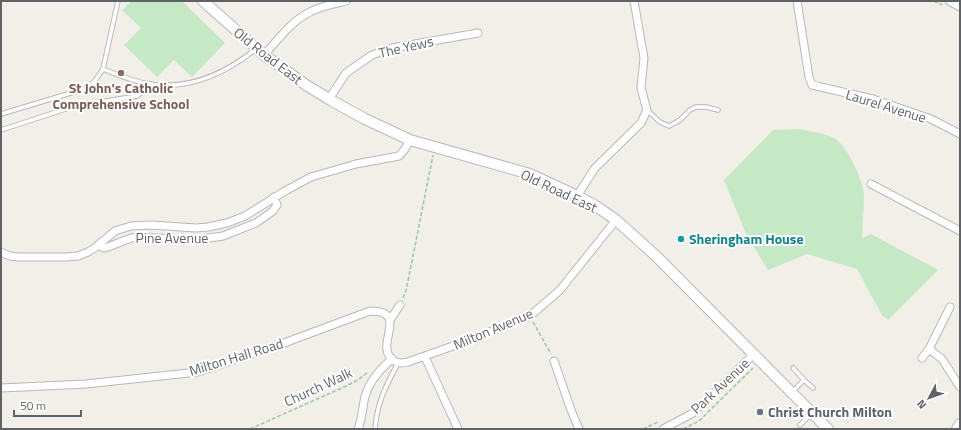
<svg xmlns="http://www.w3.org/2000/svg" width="961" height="430" viewBox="0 0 961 430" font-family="'Titillium Web',sans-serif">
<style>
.green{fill:#c5e8c5}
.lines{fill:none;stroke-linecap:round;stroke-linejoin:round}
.lane-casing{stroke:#b5b8bc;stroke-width:5.5}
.street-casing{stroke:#b5b8bc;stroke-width:9}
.secondary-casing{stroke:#b6babf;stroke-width:12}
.path{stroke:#9cc7a9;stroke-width:1.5;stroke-dasharray:4 2;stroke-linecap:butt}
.lane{stroke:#fff;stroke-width:3.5}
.street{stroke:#fff;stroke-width:7}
.secondary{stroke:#fff;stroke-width:10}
.education-dot{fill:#8d6e63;stroke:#fff;stroke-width:1.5}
.culture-dot{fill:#0f9aa8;stroke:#fff;stroke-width:1.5}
.worship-dot{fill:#6b7280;stroke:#fff;stroke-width:1.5}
.labels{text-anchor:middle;stroke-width:4;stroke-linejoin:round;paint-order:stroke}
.street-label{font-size:14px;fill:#5f6368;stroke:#fff}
.education-label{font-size:14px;font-weight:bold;fill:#785e54;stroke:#fff}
.culture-label{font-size:14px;font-weight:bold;fill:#0d838f;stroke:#fff;text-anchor:start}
.worship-label{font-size:14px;font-weight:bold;fill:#5b616d;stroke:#fff;text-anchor:start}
</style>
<rect width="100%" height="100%" fill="#f1efe8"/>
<path class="green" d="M132,1h50l43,42 -33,34 -18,-17 -17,17 -33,-32 17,-17 -19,-18z
M798,129c11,2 26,4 36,9 13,7 29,42 30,57 0,14 -2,29 -2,43l9,-4 67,36 -50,50 -6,-5 -25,-46 -50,-15 -39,16 -22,-36 -22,-54 49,-50z"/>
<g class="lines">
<g class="lane-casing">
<path id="lane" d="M103,69c15,6 31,13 47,15 39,6 76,-11 106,-35
M647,110l13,12 9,4 11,-6 10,-10 6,-3h10l12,3
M1,114l83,-25 10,-7 9,-13 15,-68
M1,130l74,-24 62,-10 8,-6 4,-6
M793,368l11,12
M792,392l12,-12 9,8
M800,425l11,-11
M375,429c2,-27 11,-43 23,-66"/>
</g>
<g class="street-casing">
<path id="street" d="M797,1l12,76 3,8 61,14 58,20 29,15
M949,1l11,6
M264,55c14,-15 27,-34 46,-43 11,-6 24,-8 36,-11
M329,99l17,-26 26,-18 20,-7 86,-15
M871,184l89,47
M577,196l18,-28 46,-45 6,-13 -6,-22 3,-30 -10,-57
M99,244c2,2 3,4 6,4 2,0 23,-10 31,-11l58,3 29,-4 33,-13 17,-12 4,-6 -3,-8
M1,252l9,4 8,1h48l12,-1 10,-4 8,-5 19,-16 16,-5 20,-1 45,3 12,-1 19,-4 18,-7 40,-25 26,-14 45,-13 43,-8 6,-7 5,-9
M390,320l10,-15
M929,349l13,10 18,28
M425,357l33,72
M922,358l7,-9 21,-42
M554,361l17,49 8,19
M1,388l85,-4 112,-12 78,-26 94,-35c41,0 3,34 23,49 5,4 9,3 15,2l56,-20 66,-26 30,-26 56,-70
M358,429c4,-10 4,-17 6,-28 3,-17 15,-31 28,-42
M663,429l30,-16 61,-59"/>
</g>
<g class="secondary-casing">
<path id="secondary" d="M203,1l61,54 42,30 28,17 31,17 45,21 120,34 47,22 19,10 20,14 40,36 172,173
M957,429l3,-5"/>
</g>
<path class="path" d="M934,1l8,4
M403,298l3,-7 27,-136
M533,322l18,32
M250,429l94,-42 14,-7 9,-7
M643,429l15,-7
M683,429l16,-8 54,-53"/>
<use href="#lane" class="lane"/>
<use href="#street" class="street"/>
<use href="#secondary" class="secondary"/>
</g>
<circle class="education-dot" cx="121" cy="73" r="4"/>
<circle class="culture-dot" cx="681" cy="239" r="4"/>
<circle class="worship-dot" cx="760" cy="412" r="4"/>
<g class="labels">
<g class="street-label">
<text transform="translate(406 47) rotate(-13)" y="5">The Yews</text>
<text transform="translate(268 56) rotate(38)" y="5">Old Road East</text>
<text transform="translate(886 106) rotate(17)" y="5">Laurel Avenue</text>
<text transform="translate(559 191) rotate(25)" y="5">Old Road East</text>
<text x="172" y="243">Pine Avenue</text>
<text transform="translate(493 329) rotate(-23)" y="5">Milton Avenue</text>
<text transform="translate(236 357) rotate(-17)" y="5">Milton Hall Road</text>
<text transform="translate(720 386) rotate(-43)" y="5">Park Avenue</text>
<text transform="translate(318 387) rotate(-25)" y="5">Church Walk</text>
</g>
<g class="education-label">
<text x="121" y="93">St John's Catholic<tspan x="121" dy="16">Comprehensive School</tspan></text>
</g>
<g class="culture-label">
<text x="689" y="244">Sheringham House</text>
</g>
<g class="worship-label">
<text x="768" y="417">Christ Church Milton</text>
</g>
</g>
<rect width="961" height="430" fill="none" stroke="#5f6368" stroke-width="4"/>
<g transform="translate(929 398) rotate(229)" stroke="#ffffff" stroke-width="3" paint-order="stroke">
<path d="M0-3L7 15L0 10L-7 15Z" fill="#5f6368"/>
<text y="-6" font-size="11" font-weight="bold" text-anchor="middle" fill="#5f6368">N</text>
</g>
<path d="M14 410v6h67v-6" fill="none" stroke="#5f6368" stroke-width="2"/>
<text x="20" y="410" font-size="12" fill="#5f6368" stroke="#ffffff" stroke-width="3" paint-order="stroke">50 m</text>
</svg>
